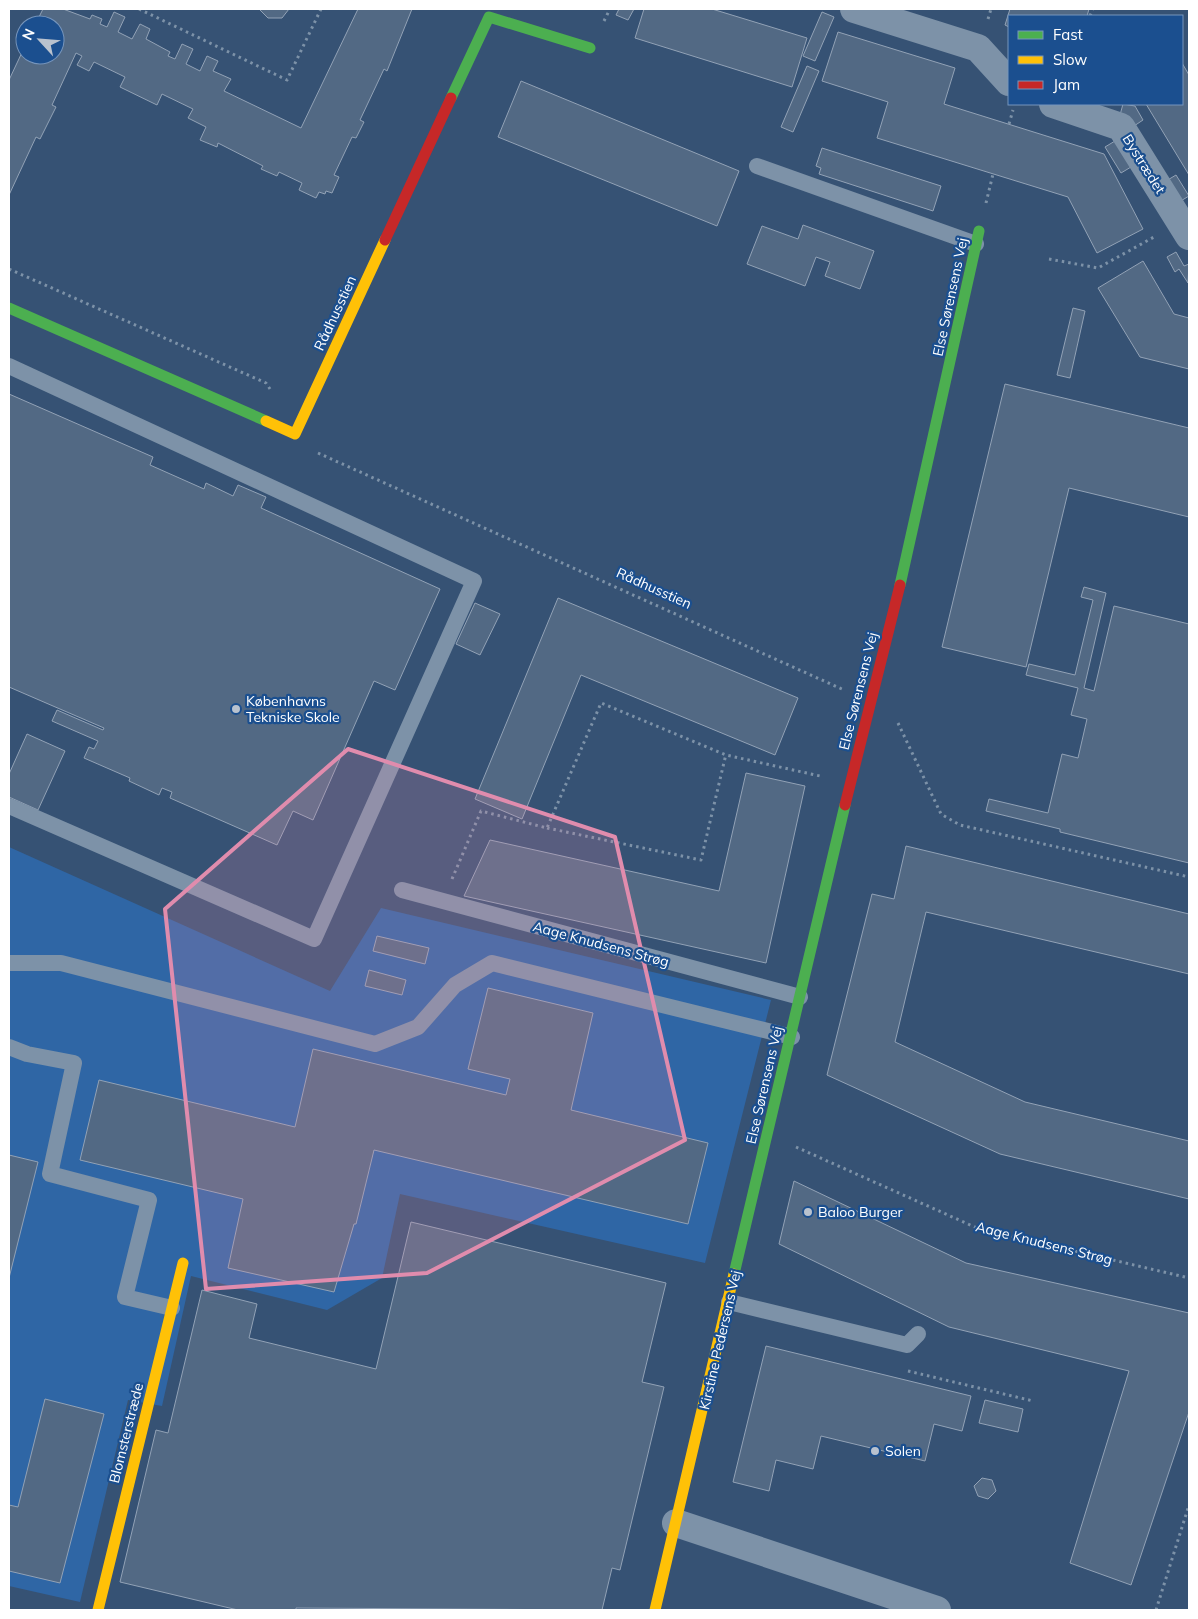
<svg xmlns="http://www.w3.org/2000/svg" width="1198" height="1619" viewBox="0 0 1198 1619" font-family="Mulish,sans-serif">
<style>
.green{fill:#2f66a5}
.building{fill:#526984;stroke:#92a2b6}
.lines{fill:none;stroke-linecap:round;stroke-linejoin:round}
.path{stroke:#7d92a8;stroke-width:3;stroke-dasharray:2.5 4;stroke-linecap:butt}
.lane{stroke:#7d92a8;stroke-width:16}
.street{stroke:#7d92a8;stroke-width:28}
.fast{stroke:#4caf50;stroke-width:11}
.slow{stroke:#ffc107;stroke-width:11}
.jam{stroke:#c62828;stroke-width:11}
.marked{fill:#e08cad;fill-opacity:0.2;stroke:#e08cad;stroke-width:4;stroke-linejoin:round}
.poi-dot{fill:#b9c2ce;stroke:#1b4f8f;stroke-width:2}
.labels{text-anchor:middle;stroke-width:4.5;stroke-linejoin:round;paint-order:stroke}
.street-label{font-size:14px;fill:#fff;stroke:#1b4f8f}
.poi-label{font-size:14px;fill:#fff;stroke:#1b4f8f;text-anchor:start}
</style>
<rect width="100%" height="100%" fill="#365274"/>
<path class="green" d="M9,847l321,144 51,-83 390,92 -66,263 -305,-69 -18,84 -55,32 -136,-34 -29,130 -34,-6 -48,202 -71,-16z"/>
<path class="building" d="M43,9h20l27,10 2,-4 10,4 -2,5 7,3 7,-15 11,5 -7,15 14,7 8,-15 10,5 -4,10 24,13 -2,4 7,3 7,-15 11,5 -7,15 14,7 7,-15 11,5 -5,10 18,8 -7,12 77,37 57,-119h54l-25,62 -3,-2 -24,51 4,2 -8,16 -4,-1 -18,38 5,2 -7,16 -6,-2 -1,3 -6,-2 -3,6 -17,-8 3,-7 -23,-11 -2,4 -16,-7 2,-3 -45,-23 -1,4 -17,-7 6,-13 -18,-9 5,-9 -31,-15 -5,11 -37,-18 5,-10 -31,-15 -5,9 -12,-6 5,-9 -6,-3 -24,52 4,2 -16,32 -4,-2 -27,58v-115l16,-34v9h30v-30h-20z
M259,9h30l-7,9h-14z
M619,9h15l-6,11 -12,-5z
M644,9h68l95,29 -15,49 -157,-49z
M1010,9h79l-2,7h-78v11l-4,-2z
M822,12l12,5 -19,44 -12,-5z
M838,32l117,36 -11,36 160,50 39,75 -46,24 -29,-56 -191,-59 11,-36 -66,-21z
M1182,63l7,12v100l-43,-71h36z
M807,66l12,5 -26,61 -12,-5z
M521,81l218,90 -22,55 -219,-89z
M1123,104l12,2 8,14 -9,6 -14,-11z
M1115,141l16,26 -10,6 -16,-26z
M822,148l119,38 -8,25 -114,-37 2,-6 -5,-2z
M1176,175l13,21 -10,6 -13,-21z
M803,225l71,26 -14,38 -35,-13 5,-14 -14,-5 -11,29 -58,-22 15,-38 36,13z
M1176,252l8,14 5,-2 -1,19 -9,-14 -4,3 -8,-15z
M1143,261l31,53 15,4v51l-49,-12 -42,-69z
M1073,308l12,3 -15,67 -13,-3z
M1005,384l184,44v89l-120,-29 -43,179 -84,-20z
M9,394l144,63 -3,8 54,24 2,-6 27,13 5,-11 28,12 -5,11 179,81 -45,101 -21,-9 -61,139 -20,-9 -16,34 -107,-47 2,-6 -10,-4 -3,7 -30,-14 1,-3 -46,-20 5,-11 5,2 4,-8 -46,-20 5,-11 46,20 1,-2 -95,-41z
M1084,587l22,6 -22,95 10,3 20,-85 75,18v239l-129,-31v-3l-74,-18 3,-12 59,14 14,-59 16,4 9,-39 -16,-4 7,-27 -52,-13 3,-11 46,11 18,-75 -12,-3z
M558,598l240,100 -23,57 -194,-80 -59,144 -47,-20z
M475,603l25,11 -20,41 -24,-11z
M27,734l38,17 -27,59 -29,-13v-23z
M746,773l59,13 -39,177 -302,-67 26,-56 229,51z
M906,846l283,68v60l-263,-62 -31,130 130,60 164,39v58l-189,-45 -173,-79 45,-181 22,5z
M377,936l52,12 -4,16 -52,-13z
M369,970l37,10 -4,15 -37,-9z
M488,988l105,25 -22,97 137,33 -20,81 -314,-74 -18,74h-2l-20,68 -106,-24 15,-69 -163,-39 19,-80 196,47 18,-78 193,46 4,-16 -42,-10z
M9,1155l29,7 -29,116z
M794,1181l172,82 223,50v99l-58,173 -61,-22 59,-192 -180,-44 -170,-83z
M411,1222l255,61 -24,99 22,5 -44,183 -8,-2 -10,42 -306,-2v2h-58l-118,-28 36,-152 12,3 34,-143 55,14 -8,34 127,31z
M766,1346l205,50 -9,35 -28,-7 -9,37 -104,-25 -8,33 -37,-9 -7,31 -36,-9z
M45,1399l59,15 -44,169 -51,-12v-66l9,2z
M985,1400l38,9 -5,23 -39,-9z
M982,1478l10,2 4,11 -8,8 -10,-3 -4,-10z"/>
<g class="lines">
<path class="path" d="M139,9l148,71 34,-71
M1090,16l3,-7
M988,19l3,-10
M604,21l6,-12
M1009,124l4,-14
M986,203l7,-29
M1049,259l49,9 56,-31
M9,269l257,114 4,6
M318,453l526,237
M898,723l43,91 19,11 229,52
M547,828l154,32 25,-106
M452,879l29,-68 66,17 54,-125 125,52 94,21
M796,1147l181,81 212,50
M908,1371l125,30
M1156,1610l33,-105"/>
<path class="lane" d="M757,166l219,78
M9,366l465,215 -160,358 -305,-133
M402,890l398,107
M9,963h52l314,81 43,-17 37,-42 37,-22 300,74
M9,1047l18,7 47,9 -24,111 99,26 -24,97 47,11
M729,1302l178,43 11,-11"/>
<path class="street" d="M854,9l124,39 31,34
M1053,104l68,23 68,109
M676,1523l261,87"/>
<path class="fast" d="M451,98l38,-81 101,31
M9,308l257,113
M900,585l79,-354
M734,1274l111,-469"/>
<path class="slow" d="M266,421l29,13 90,-194
M98,1610l85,-347
M655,1610l79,-336"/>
<path class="jam" d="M385,240l66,-142
M845,805l55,-220"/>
</g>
<path class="marked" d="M348,749l267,88 70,303 -258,133 -221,16 -41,-380z"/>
<g class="poi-dot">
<circle cx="236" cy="709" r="5"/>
<circle cx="808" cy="1212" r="5"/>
<circle cx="875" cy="1451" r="5"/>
</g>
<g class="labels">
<g class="street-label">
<text transform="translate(1144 164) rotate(58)" y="5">Bystrædet</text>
<text transform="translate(950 297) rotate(-78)" y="5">Else Sørensens Vej</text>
<text transform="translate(335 313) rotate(-65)" y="5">Rådhusstien</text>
<text transform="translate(654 588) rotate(24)" y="5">Rådhusstien</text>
<text transform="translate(858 691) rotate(-76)" y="5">Else Sørensens Vej</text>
<text transform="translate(601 944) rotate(15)" y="5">Aage Knudsens Strøg</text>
<text transform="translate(764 1085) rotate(-77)" y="5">Else Sørensens Vej</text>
<text transform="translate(1044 1243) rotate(14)" y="5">Aage Knudsens Strøg</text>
<text transform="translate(720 1340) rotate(-77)" y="5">Kirstine Pedersens Vej</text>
<text transform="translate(126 1433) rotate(-76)" y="5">Blomsterstræde</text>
</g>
<g class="poi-label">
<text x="246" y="706">Københavns<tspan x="246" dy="16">Tekniske Skole</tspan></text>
<text x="818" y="1217">Baloo Burger</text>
<text x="885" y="1456">Solen</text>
</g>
</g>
<rect width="1198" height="1619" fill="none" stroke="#ffffff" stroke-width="20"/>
<rect x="1008" y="15" width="175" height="90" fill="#1b4f8f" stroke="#7695bc"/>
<rect x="1018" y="31" width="25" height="8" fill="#4caf50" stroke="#7695bc"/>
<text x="1053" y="40" font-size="15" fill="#ffffff">Fast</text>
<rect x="1018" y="56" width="25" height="8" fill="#ffc107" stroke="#7695bc"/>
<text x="1053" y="65" font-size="15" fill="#ffffff">Slow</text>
<rect x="1018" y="81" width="25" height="8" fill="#c62828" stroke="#7695bc"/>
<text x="1053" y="90" font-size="15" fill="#ffffff">Jam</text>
<g transform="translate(40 40) rotate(296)"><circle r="24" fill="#1b4f8f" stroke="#7695bc"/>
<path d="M0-4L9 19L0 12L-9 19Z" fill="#b9c2ce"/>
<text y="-8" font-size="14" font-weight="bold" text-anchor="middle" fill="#ffffff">N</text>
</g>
</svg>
